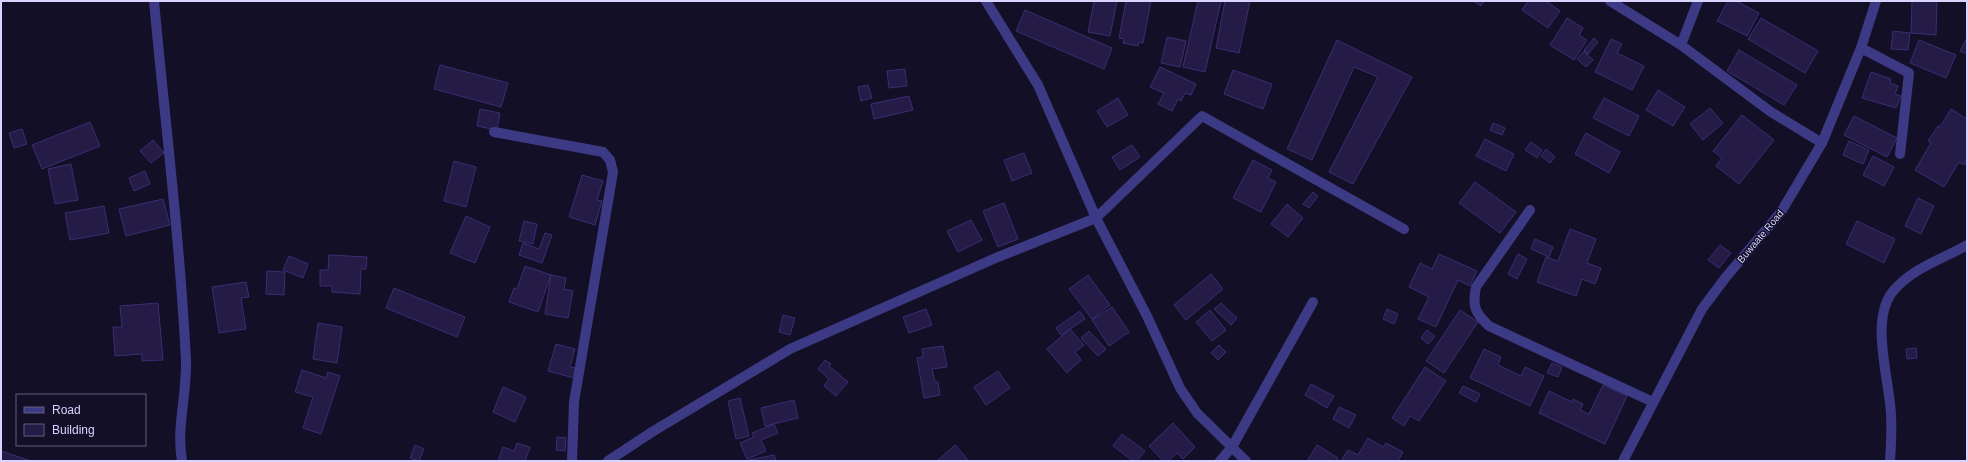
<svg xmlns="http://www.w3.org/2000/svg" width="1968" height="462" viewBox="0 0 1968 462" font-family="Arial,sans-serif">
<style>
.building{fill:#241b47;stroke:#3b2d73}
.lines{fill:none;stroke-linecap:round;stroke-linejoin:round}
.minor{stroke:#3d3a85;stroke-width:10}
.labels{text-anchor:middle;stroke-width:3;stroke-linejoin:round;paint-order:stroke}
.street-label{font-size:10px;fill:#d9d4ff;stroke:#130f26}
</style>
<rect width="100%" height="100%" fill="#130f26"/>
<path class="building" d="M1094,1h23l-7,35 -22,-4z
M1126,1h25l-8,42 -4,-1 -1,4 -15,-3 1,-4 -5,-1z
M1198,1h23l-16,71 -22,-5z
M1225,1h25l-11,52 -23,-5z
M1473,1h11l-3,5z
M1528,1h18l14,10 -12,17 -26,-18z
M1728,1h8l23,12 -12,23 -30,-15z
M1912,1h25l-1,34 -25,-2z
M1025,10l87,38 -8,21 -88,-38z
M1567,18l16,10 -4,7 8,5 -13,20 -24,-15z
M1761,18l57,33 -13,22 -57,-34z
M1893,31l17,2 -2,17 -17,-1z
M1167,37l19,4 -6,26 -19,-4z
M1594,38l4,4 -10,12 -4,-4z
M1967,38v16l-7,-3z
M1611,39l11,5 -5,9 27,13 -12,24 -37,-18z
M1337,40l75,37 -59,107 -24,-12 49,-95 -24,-10 -42,93 -25,-11z
M1919,40l37,15 -10,23 -36,-15z
M1739,50l58,35 -13,20 -57,-34z
M1584,51l9,9 -7,7 -9,-8z
M440,65l68,18 -7,24 -67,-18z
M1160,67l36,17 -5,11 -6,-2 -4,8 -3,-2 -6,12 -14,-7 6,-11 -14,-6z
M905,69l2,17 -18,2 -2,-17z
M1233,70l39,14 -9,25 -39,-15z
M1871,72l20,7 -1,4 8,3 -3,8 6,2 -5,12 -34,-10z
M868,85l4,13 -11,3 -3,-14z
M1658,90l27,17 -12,19 -27,-16z
M909,96l4,14 -39,9 -3,-15z
M1118,98l10,17 -21,12 -10,-16z
M1604,98l35,18 -10,20 -36,-18z
M1710,108l13,15 -20,17 -13,-16z
M480,109l20,4 -3,17 -20,-4z
M1951,109l16,10v40l-3,6 -5,-3 -15,25 -29,-17 16,-27 -3,-2 10,-15 2,1z
M1742,115l32,25 -35,44 -23,-18 6,-8 -9,-7z
M1854,116l43,22 -10,19 -43,-22z
M90,122l10,24 -58,23 -10,-24z
M1493,123l12,5 -3,7 -12,-5z
M22,129l5,15 -13,4 -5,-15z
M1586,133l34,19 -11,21 -34,-19z
M1485,139l29,15 -8,17 -30,-15z
M153,140l11,13 -13,10 -11,-12z
M1849,141l20,9 -6,14 -20,-9z
M1531,142l11,8 -5,8 -12,-8z
M1132,145l8,12 -20,13 -8,-13z
M1546,149l9,8 -5,6 -9,-7z
M1024,153l8,20 -20,8 -8,-21z
M1873,156l21,11 -10,19 -21,-11z
M1253,160l19,10 -4,8 8,4 -15,30 -28,-14z
M454,161l22,6 -10,40 -22,-6z
M71,164l7,36 -23,4 -7,-35z
M145,171l5,13 -16,7 -5,-13z
M582,175l21,6 -6,19 5,1 -7,24 -26,-8z
M1475,182l41,30 -16,21 -41,-30z
M1313,192l5,4 -9,12 -6,-4z
M1918,198l16,8 -13,28 -16,-8z
M163,199l7,26 -44,11 -7,-27z
M1004,203l14,36 -20,8 -15,-36z
M1287,204l16,14 -15,19 -17,-13z
M104,206l5,27 -39,7 -5,-27z
M466,216l24,11 -15,36 -25,-10z
M971,220l11,20 -24,12 -11,-21z
M524,221l13,3 -4,20 -14,-3z
M1857,221l38,18 -11,24 -38,-19z
M1570,229l26,10 -9,24 14,5 -6,16 -13,-5 -6,17 -39,-14 9,-25 12,4z
M545,233l7,2 -10,28 -23,-8 4,-12 16,6z
M1535,239l18,8 -4,10 -18,-8z
M1720,245l11,8 -12,15 -11,-8z
M1439,254l38,17 -7,15 -12,-6 -22,47 -18,-8 11,-22 -20,-10 11,-24 12,6z
M1518,254l9,5 -10,20 -9,-5z
M329,255l38,2 -1,12h-5l-1,25 -28,-2v-6h-12v-16h8z
M289,256l19,8 -5,14 -20,-8z
M525,266l26,9 -13,37 -29,-10 5,-14 3,1z
M267,271l18,1 -1,23 -18,-1z
M1211,274l12,15 -37,31 -12,-15z
M551,275l15,3 -2,11 9,2 -5,27 -23,-4z
M1088,275l22,30 -18,14 -23,-30z
M246,282l3,15 -8,1 5,31 -27,4 -7,-46z
M394,288l71,29 -8,20 -71,-29z
M158,303l5,57 -21,1v-7l-27,2 -2,-29h9l-2,-21z
M1221,303l16,15 -6,7 -17,-16z
M1112,307l17,25 -20,14 -17,-26z
M926,309l6,16 -23,8 -6,-16z
M1387,309l11,5 -4,10 -11,-5z
M1210,310l16,20 -14,11 -16,-19z
M1460,310l18,12 -34,51 -18,-12z
M1080,311l5,8 -24,16 -5,-7z
M783,315l12,3 -5,17 -11,-3z
M318,323l24,4 -5,36 -24,-4z
M1070,329l14,16 -9,7 6,8 -14,13 -20,-24z
M1427,330l8,6 -7,8 -7,-6z
M1089,331l17,18 -8,7 -17,-18z
M556,344l19,5 -5,18 7,1 -3,10 -26,-7z
M1219,345l7,7 -8,8 -7,-7z
M943,346l4,21 -15,2 3,13h3l2,13 -16,3 -7,-40 6,-1 -1,-8z
M1916,348l1,10 -10,1 -1,-10z
M1484,349l17,8 -3,8 23,11 4,-9 19,9 -14,30 -60,-28z
M825,360l6,4 -2,2 19,16 -12,14 -12,-10 5,-7 -11,-10z
M1552,363l10,4 -4,10 -11,-4z
M1425,367l21,14 -27,40 -9,-5 -6,10 -12,-8z
M302,370l24,8 2,-6 12,4 -19,58 -18,-6 10,-31 -18,-5z
M998,371l12,17 -24,17 -12,-18z
M1311,384l23,12 -7,12 -22,-13z
M1603,385l24,11 -22,48 -66,-31 10,-22 23,11 1,-3 10,5 -3,6 9,4z
M1463,386l17,8 -4,8 -17,-9z
M503,387l23,10 -11,25 -22,-10z
M740,398l9,38 -13,3 -8,-38z
M794,400l4,18 -33,8 -4,-18z
M1339,407l17,8 -7,13 -16,-9z
M1173,423l22,24 -12,12 -6,-6 -9,8h-5l-14,-15z
M774,424l4,9 -17,7 5,11 -19,8 -7,-16 14,-6 -2,-4z
M1122,434l23,17 -8,10h-4l-20,-15z
M557,437l9,1 -1,13 -9,-1z
M1368,438l15,9 3,-4 17,9 -5,9h-57l7,-11 10,5z
M517,443l13,4 -5,14h-27l5,-14 11,4z
M415,445l9,4 -5,12 -9,-3z
M955,445l14,16h-32z
M1317,445l21,13 -2,3h-29z
M1,451l30,10h-30z
M774,455l2,6h-32z"/>
<g class="lines">
<path class="minor" d="M154,1c11,120 26,240 32,360 1,33 -10,67 -4,100
M986,1l52,84 58,133 51,98 33,72 17,25 49,48
M1610,1l71,44 90,67 51,31
M1681,45l17,-44
M1861,48l48,25 -9,81
M494,132l109,20 7,8 3,12 -39,230 -2,59
M1530,210l-54,77c-4,19 -1,26 13,39l164,76
M608,461l44,-29 138,-83 208,-92 98,-39 106,-102 202,113
M1220,461l12,-14 81,-145
M1623,461l79,-152 24,-32 55,-65 41,-69 39,-95 15,-47
M1890,461c1,-15 2,-30 1,-46 -1,-35 -23,-98 4,-126 20,-22 48,-30 72,-44"/>
</g>
<g class="labels">
<g class="street-label">
<text transform="translate(1760 236) rotate(-50)" y="4">Buwaate Road</text>
</g>
</g>
<rect width="1968" height="462" fill="none" stroke="#d9d4ff" stroke-width="4"/>
<rect x="16" y="394" width="130" height="52" fill="#130f26" stroke="#625e7d"/>
<rect x="24" y="407" width="20" height="6" fill="#3d3a85" stroke="#625e7d"/>
<text x="52" y="414" font-size="12" fill="#d9d4ff">Road</text>
<rect x="24" y="424" width="20" height="12" fill="#241b47" stroke="#625e7d"/>
<text x="52" y="434" font-size="12" fill="#d9d4ff">Building</text>
</svg>
